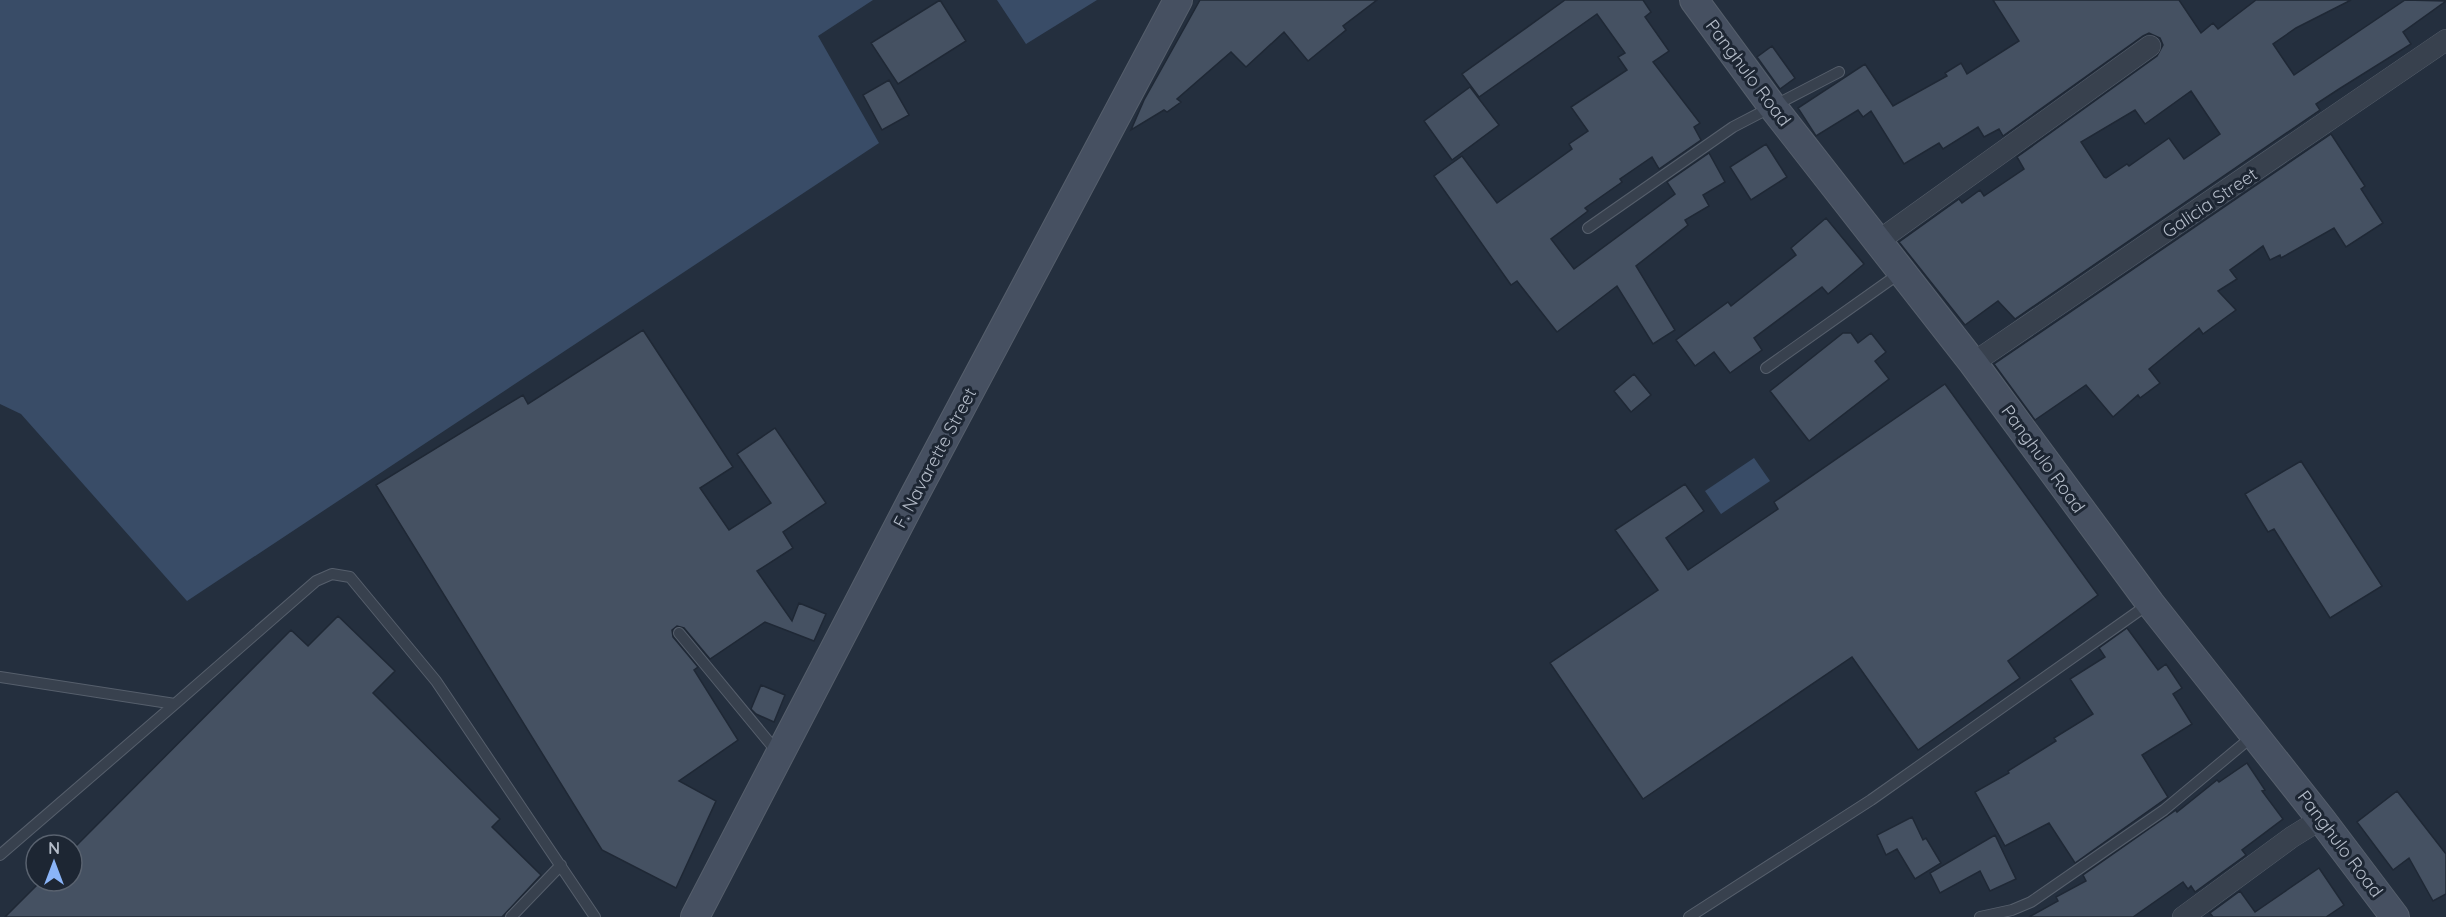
<svg xmlns="http://www.w3.org/2000/svg" width="2446" height="917" viewBox="0 0 2446 917" font-family="Quicksand,sans-serif">
<style>
.water{fill:#394c67}
.building{fill:#455162;stroke:#1f2835;stroke-width:1.5;fill-rule:evenodd}
.lines{fill:none;stroke-linecap:round;stroke-linejoin:round}
.service-casing{stroke:#565f6c;stroke-width:12}
.minor-casing{stroke:#565f6c;stroke-width:22}
.secondary-casing{stroke:#565f6c;stroke-width:30}
.service{stroke:#38414e;stroke-width:10}
.minor{stroke:#38414e;stroke-width:21}
.secondary{stroke:#465061;stroke-width:28}
.labels{text-anchor:middle;stroke-width:6;stroke-linejoin:round;paint-order:stroke}
.street-label{font-size:18px;fill:#b4bcc9;stroke:#1d2633}
</style>
<rect width="100%" height="100%" fill="#242f3e"/>
<path class="water" d="M0,0h873l-55,36 61,107 -692,458 -166,-187 -21,-10z
M997,0h100l-71,44z
M1754,458l16,23 -49,33 -16,-23z"/>
<path class="building" d="M940,0l26,41 -68,43 -27,-41z
M1200,0h177l-34,26 3,4 -38,31 -24,-29 -38,35 -15,-15 -54,47 4,3 -14,10 -3,-2 -33,20 13,-30z
M1565,0h78l8,12 -6,5 24,34 -16,11 47,61 -6,4 7,13 -42,29 -7,-12 -32,22 2,3 -37,26 3,3 -37,28 23,30 101,-75 -8,-12 42,-29 16,29 -22,13 6,11 -24,14 3,5 -52,41 39,64 -22,14 -36,-58 -60,46 -40,-51 -6,4 -77,-109 28,-20 35,47 75,-54 -3,-5 19,-13 -17,-24 56,-37 -9,-13 7,-4 -28,-39 -118,83 -17,-23z
M1993,0h186l22,33 12,-10 5,6 38,-29h95l-55,28 -23,16 21,31 111,-75 41,1 -43,31 8,12 -72,45 -23,15 4,6 -305,209 -17,-18 -33,24 -66,-83 60,-43 3,4 18,-13 4,6 40,-27 -7,-12 140,-101 6,-11 -3,-7 -11,-5 -6,3 -140,100 -4,-7 -15,8 -6,-10 -35,22 -4,-6 -35,21 -33,-53 -8,6 -5,-7 -42,26 -18,-28 67,-44 28,42 54,-30 -2,-3 16,-10 6,11 52,-33zM2191,91l29,43 -36,25 -15,-21 -40,28 -2,-2 -21,14 -2,-1 -23,-35 54,-32 10,14z
M1772,46l23,32 -15,11 -23,-32z
M889,80l20,35 -27,15 -19,-35z
M1470,87l29,38 -47,35 -28,-39z
M2331,134l34,52 -4,3 22,34 -37,24 -12,-19 -53,30 -1,-3 -10,5 -7,-14 -33,24 7,9 -19,12 18,19 -33,24 -4,-6 -50,41 11,14 -20,15 -2,-3 -25,22 -27,-32 -51,35 -41,-56z
M1766,144l21,33 -36,23 -21,-33z
M1826,218l38,46 -36,30 -6,-7 -68,51 8,12 -32,23 -16,-21 -19,14 -19,-26 52,-38 3,4 65,-51 -5,-7z
M643,330l90,137 -33,21 29,42 42,-27 -34,-49 38,-26 51,75 -43,29 10,16 -36,23 35,50 7,-18 27,11 -12,27 -49,-19 -55,37 -26,-31 -7,-2 -5,4 1,7 25,30 -4,3 44,70 -59,41 37,20 -40,87 -74,-38 -226,-365 147,-90 5,9z
M1843,333h8l7,10 13,-10 15,19 -11,9 14,18 -80,62 -39,-50z
M1634,374l17,21 -20,17 -17,-21z
M1945,384l153,211 -90,66 12,17 -102,72 -66,-93 -209,142 -93,-136 108,-73 -43,-60 70,-46 19,27 -38,27 22,32 90,-61 -4,-7z
M2301,461l81,125 -52,32 -56,-89 -6,3 -23,-38z
M338,616l57,55 -22,22 127,126 -8,8 49,48 -39,42h-497l36,-36h31v-31l219,-220 17,16z
M2127,628l31,42 8,-6 16,24 -9,6 19,30 -50,31 26,42 -93,66 -26,-40 -44,23 -30,-54 34,-19 -1,-2 48,-30 -2,-3 39,-24 -23,-35 35,-22 -6,-9z
M761,685l24,10 -11,27 -18,-8 -5,-5z
M2247,763l18,27 -3,1 21,28 -41,31 4,5 -51,37 -4,-6 -3,3 -5,-7 -50,35h-104l29,-16 -2,-4 30,-16 -3,-6 93,-65 1,2 40,-32 2,2z
M2397,791l49,63v40l-13,7 -24,-43 -16,12 -36,-48z
M1912,817l11,23 3,-2 15,25 -26,16 -18,-30 -11,6 -9,-20z
M1995,835l21,44 -26,12 -10,-20 -40,22 -10,-20z
M2319,868l25,37 -18,12h-113l-3,-4 30,-22 15,21z"/>
<g class="lines">
<g class="service-casing">
<path id="service" d="M1588,228l145,-101 106,-55
M1766,368l134,-95
M679,633l99,120
M0,677l175,27 141,-123 16,-7 18,3 86,104 159,236
M0,855l175,-151
M511,917l50,-52
M1689,917l182,-117 279,-197
M1980,917l32,-7 19,-8 133,-92 90,-75"/>
</g>
<g class="minor-casing">
<path id="minor" d="M1877,242l273,-196
M1973,363l473,-323
M2183,917l109,-80 29,-18"/>
</g>
<g class="secondary-casing">
<path id="secondary" d="M1694,0l78,106 201,257 177,240 171,216 74,98
M695,917l218,-419 265,-498"/>
</g>
<use href="#service" class="service"/>
<use href="#minor" class="minor"/>
<use href="#secondary" class="secondary"/>
</g>
<g class="labels">
<g class="street-label">
<text transform="translate(1748 73) rotate(53)" y="6">Panghulo Road</text>
<text transform="translate(2210 203) rotate(-34)" y="6">Galicia Street</text>
<text transform="translate(935 458) rotate(-62)" y="6">F. Navarette Street</text>
<text transform="translate(2043 459) rotate(54)" y="6">Panghulo Road</text>
<text transform="translate(2340 844) rotate(53)" y="6">Panghulo Road</text>
</g>
</g>
<g transform="translate(54 863)"><circle r="28" fill="#1d2633" stroke="#59626f" stroke-width="1.5"/>
<path d="M0-4.5L10 22L0 15L-10 22Z" fill="#8ab4f8"/>
<text y="-9" font-size="16" font-weight="bold" text-anchor="middle" fill="#b4bcc9">N</text>
</g>
</svg>
